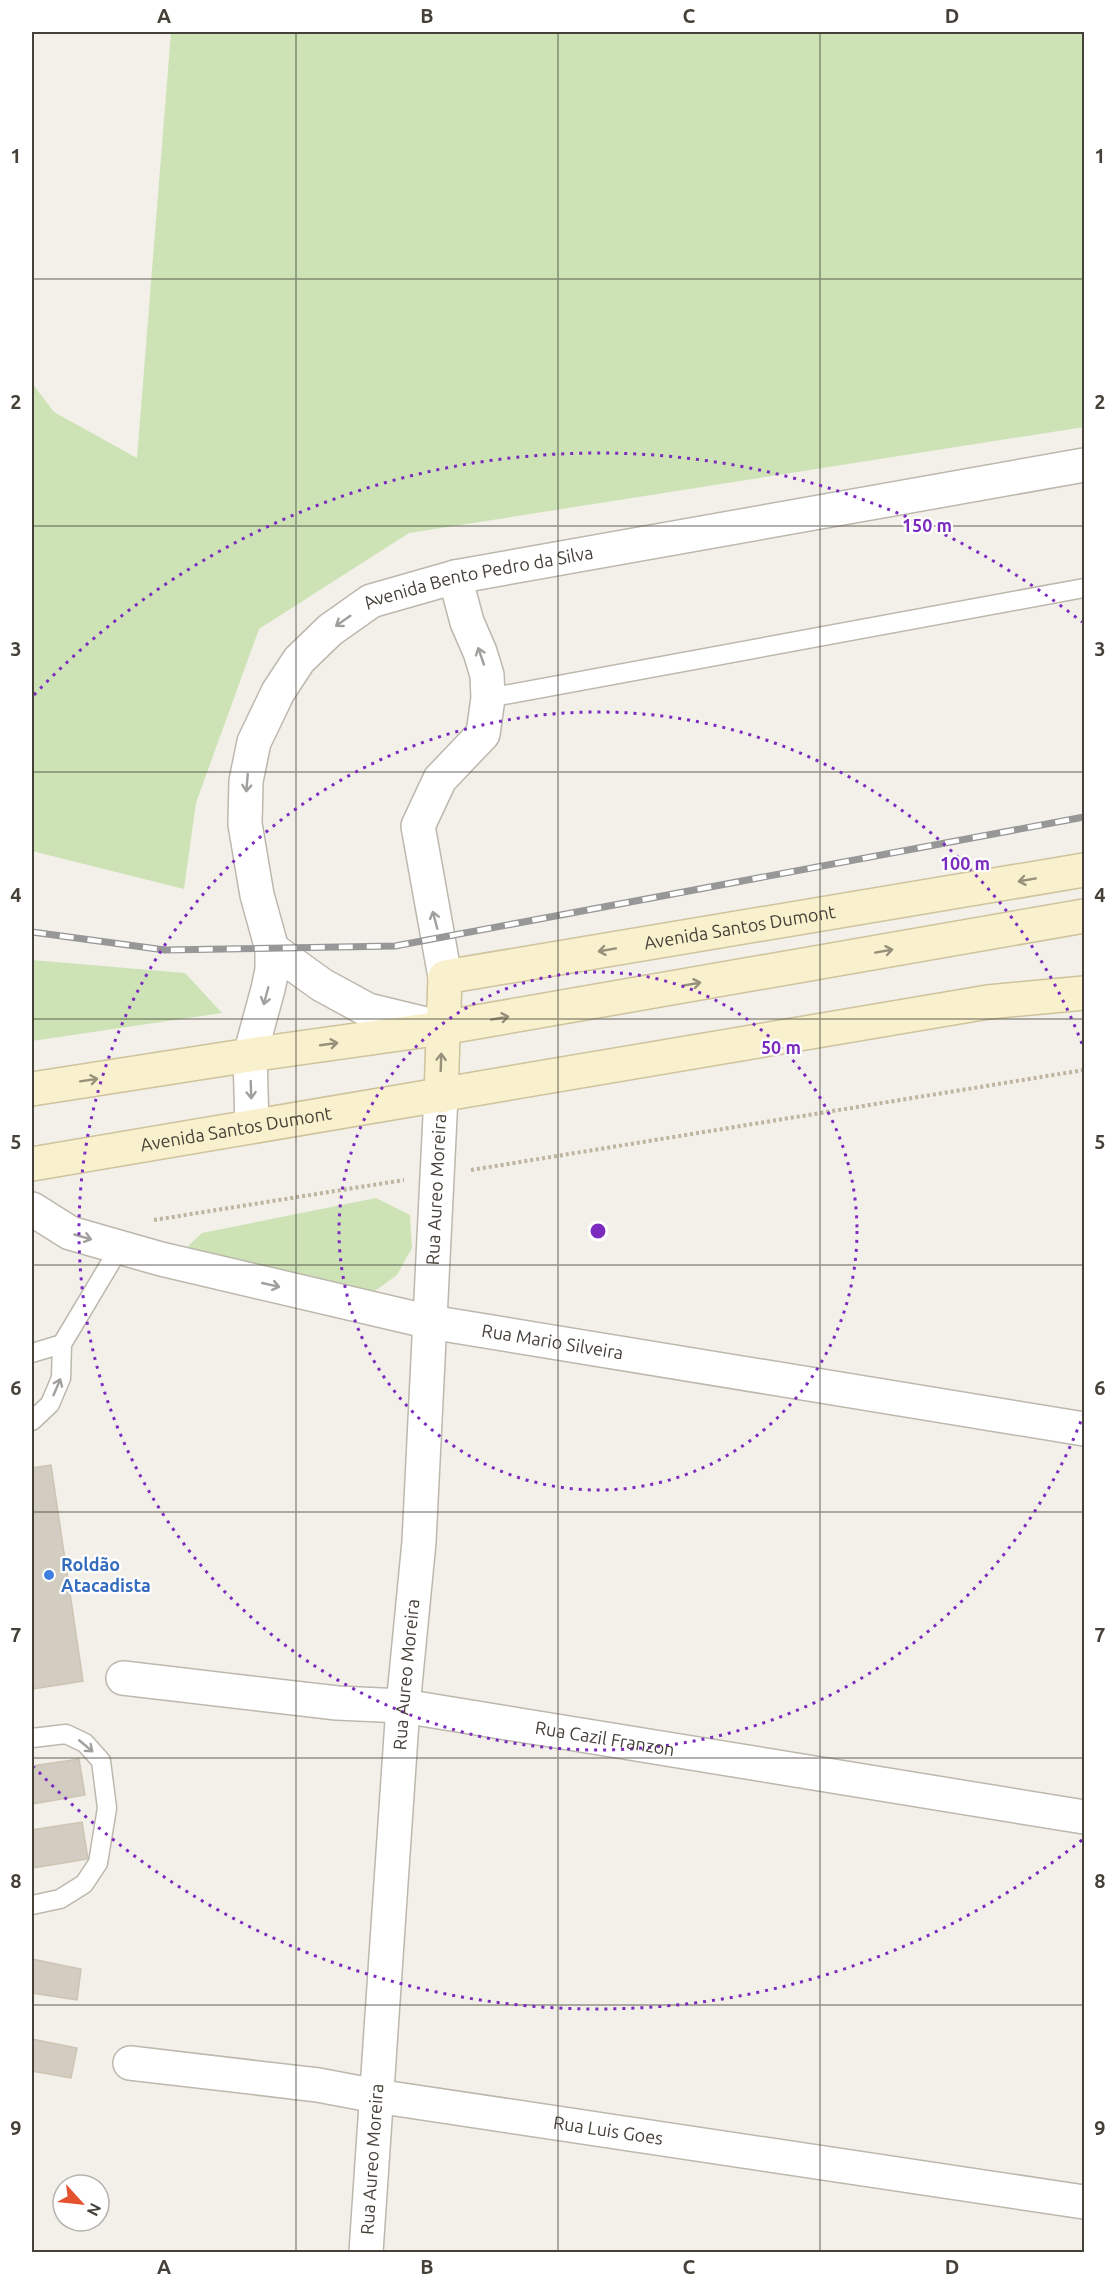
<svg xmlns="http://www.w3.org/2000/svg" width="1116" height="2284" viewBox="0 0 1116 2284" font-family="Ubuntu,sans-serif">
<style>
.green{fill:#cde3b6}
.building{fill:#d3ccc0;stroke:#cdc4b4;stroke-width:1.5}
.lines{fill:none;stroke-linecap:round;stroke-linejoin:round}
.service-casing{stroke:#bdb8ad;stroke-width:21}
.minor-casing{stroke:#bdb8ad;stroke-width:36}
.secondary-casing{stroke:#cec39d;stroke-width:36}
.path{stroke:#beb49f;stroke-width:4;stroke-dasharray:3 3;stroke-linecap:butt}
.service{stroke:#fff;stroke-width:18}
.minor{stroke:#fff;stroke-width:33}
.secondary{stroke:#f9f0cd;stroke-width:33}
.rail-casing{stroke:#979797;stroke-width:7}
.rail{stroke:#fff;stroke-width:4.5;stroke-dasharray:14;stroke-linecap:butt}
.oneway{stroke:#a2a09c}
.oneway2{stroke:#97907b}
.grid{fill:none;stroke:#464138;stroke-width:1.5;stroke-opacity:0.55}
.ring{fill:none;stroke:#7b2cbf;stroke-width:3;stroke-dasharray:3 6}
.shop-dot{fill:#3f7fe0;stroke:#fff;stroke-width:2}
.labels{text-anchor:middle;stroke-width:4.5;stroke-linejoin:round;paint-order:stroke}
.street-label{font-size:18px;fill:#464138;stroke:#fff}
.shop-label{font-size:18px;font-weight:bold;fill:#366cbe;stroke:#fff;text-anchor:start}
.centre{fill:#7b2cbf;stroke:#fff;stroke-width:3}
.ring-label{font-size:18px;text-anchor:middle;font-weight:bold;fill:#7b2cbf;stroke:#fff;stroke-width:4.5;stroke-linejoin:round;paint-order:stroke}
.neatline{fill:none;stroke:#464138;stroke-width:2}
.grid-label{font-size:20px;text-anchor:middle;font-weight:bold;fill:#464138}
</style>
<rect width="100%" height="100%" fill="#f3f0e9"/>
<path class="green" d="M171,32h913v395l-675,106 -150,96 -63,174 -12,86 -152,-38v-468l22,29 83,46z
M32,960l153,13 37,40 -190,28z
M376,1198l34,17 2,33 -15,27 -22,16 -174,-30 -13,-15 14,-13z"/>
<path class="building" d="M51,1465l32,216 -51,8v-221z
M79,1759l6,36 -53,9v-38z
M82,1822l6,37 -56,9v-38z
M32,1959l49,10 -4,31 -45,-7z
M32,2039l45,9 -6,30 -39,-7z"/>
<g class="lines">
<g class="service-casing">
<path id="service" d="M488,698l596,-110
M32,1353l30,-9
M32,1421l18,-17 11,-26 1,-34 58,-97
M32,1738l34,-4 19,9 16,18 6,47 -9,55 -14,21 -24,15 -28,6"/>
</g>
<g class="minor-casing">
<g id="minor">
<path d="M272,949l50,36 46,25 74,18"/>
<path d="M445,977l-27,-151 22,-47 43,-45 5,-36 -1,-23 -7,-23 -13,-30 -12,-45"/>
<path id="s1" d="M252,1126l-2,-71 18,-66 4,-19v-21l-15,-54 -12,-71 1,-43 8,-39 24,-50 21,-32 31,-30 41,-29 84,-24 629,-112"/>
<path id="s2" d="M32,1209l38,24 91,26 269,63 654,107"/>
<path id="s3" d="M123,1678l214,25 66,3 681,111"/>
<path id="s4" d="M130,2063l188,22 58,11 708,106"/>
<path id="s5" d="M366,2252l37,-546 16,-164 22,-446"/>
</g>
</g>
<g class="secondary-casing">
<g id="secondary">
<path d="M32,1089l218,-34 192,-27 642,-112"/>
<path id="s6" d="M441,1096l4,-119 639,-107"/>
<path id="s7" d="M32,1164l956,-162 96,-9"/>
</g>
</g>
<path class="path" d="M471,1170l613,-100
M154,1220l250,-40"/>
<use href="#service" class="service"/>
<use href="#minor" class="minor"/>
<use href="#secondary" class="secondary"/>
<g class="rail-casing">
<path id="rail" d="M32,932l133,18 230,-4 689,-129"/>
</g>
<use href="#rail" class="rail"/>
</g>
<defs><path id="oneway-shaft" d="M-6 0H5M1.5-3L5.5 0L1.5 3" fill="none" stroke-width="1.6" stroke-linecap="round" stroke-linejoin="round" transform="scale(1.5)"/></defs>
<g class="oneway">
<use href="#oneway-shaft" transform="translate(343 621) rotate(145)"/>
<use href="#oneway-shaft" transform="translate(481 656) rotate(-109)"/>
<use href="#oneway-shaft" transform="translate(247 783) rotate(95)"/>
<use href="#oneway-shaft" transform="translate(435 920) rotate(-105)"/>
<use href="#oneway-shaft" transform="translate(266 996) rotate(105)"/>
<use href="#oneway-shaft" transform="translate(251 1090) rotate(88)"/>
<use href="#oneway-shaft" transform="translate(83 1237) rotate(16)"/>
<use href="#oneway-shaft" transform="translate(271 1285) rotate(13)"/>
<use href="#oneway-shaft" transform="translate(57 1387) rotate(-67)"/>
<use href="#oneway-shaft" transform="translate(86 1746) rotate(40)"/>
</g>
<g class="oneway2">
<use href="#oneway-shaft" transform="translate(1027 880) rotate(170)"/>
<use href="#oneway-shaft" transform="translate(607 950) rotate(170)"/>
<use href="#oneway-shaft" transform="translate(884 951) rotate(-10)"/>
<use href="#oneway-shaft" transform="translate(692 984) rotate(-10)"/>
<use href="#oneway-shaft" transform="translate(500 1018) rotate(-10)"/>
<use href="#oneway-shaft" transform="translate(329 1044) rotate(-8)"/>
<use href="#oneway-shaft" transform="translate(441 1062) rotate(-88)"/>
<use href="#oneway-shaft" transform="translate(89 1080) rotate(-9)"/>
</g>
<path class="grid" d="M296,32v2220M558,32v2220M820,32v2220M32,279h1052M32,526h1052M32,772h1052M32,1019h1052M32,1265h1052M32,1512h1052M32,1758h1052M32,2005h1052"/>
<g class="ring">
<circle cx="598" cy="1231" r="259"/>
<path d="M1084 1413A519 519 0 1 1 1084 1049"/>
<path d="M1082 1840A778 778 0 0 1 34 1767M34 695A778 778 0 0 1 1082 622"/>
</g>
<circle class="shop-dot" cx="49" cy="1575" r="6"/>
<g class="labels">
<g class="street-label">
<text dy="6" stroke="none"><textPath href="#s1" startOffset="688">Avenida Bento Pedro da Silva</textPath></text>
<text dy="6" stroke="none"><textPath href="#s6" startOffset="418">Avenida Santos Dumont</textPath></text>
<text dy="6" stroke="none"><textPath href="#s7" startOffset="207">Avenida Santos Dumont</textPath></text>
<text dy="6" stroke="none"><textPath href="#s5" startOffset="1065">Rua Aureo Moreira</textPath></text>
<text dy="6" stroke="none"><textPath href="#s2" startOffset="540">Rua Mario Silveira</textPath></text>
<text dy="6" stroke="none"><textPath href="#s5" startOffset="579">Rua Aureo Moreira</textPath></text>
<text dy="6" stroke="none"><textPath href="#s3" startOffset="486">Rua Cazil Franzon</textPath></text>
<text dy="6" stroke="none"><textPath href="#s4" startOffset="483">Rua Luis Goes</textPath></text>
<text dy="6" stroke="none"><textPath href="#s5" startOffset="93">Rua Aureo Moreira</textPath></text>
</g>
<g class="shop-label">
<text x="61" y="1571">Roldão<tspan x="61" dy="21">Atacadista</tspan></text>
</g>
</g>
<circle cx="598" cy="1231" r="9" class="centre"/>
<g class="ring-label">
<text x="927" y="532">150 m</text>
<text x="965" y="870">100 m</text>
<text x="781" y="1054">50 m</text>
</g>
<rect width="1116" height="2284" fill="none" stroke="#ffffff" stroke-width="66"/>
<g transform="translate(81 2203) rotate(117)"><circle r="28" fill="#ffffff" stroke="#b5b3af" stroke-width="1.5"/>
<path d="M0-4.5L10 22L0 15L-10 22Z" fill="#e4522f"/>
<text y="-9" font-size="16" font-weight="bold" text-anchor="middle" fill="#464138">N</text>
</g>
<rect x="33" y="33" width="1050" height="2218" class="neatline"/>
<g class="grid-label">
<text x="164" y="23">A</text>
<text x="427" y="23">B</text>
<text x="689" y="23">C</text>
<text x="952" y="23">D</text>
<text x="16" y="163">1</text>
<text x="1100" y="163">1</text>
<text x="16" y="409">2</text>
<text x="1100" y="409">2</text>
<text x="16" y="656">3</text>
<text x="1100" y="656">3</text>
<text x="16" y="902">4</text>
<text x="1100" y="902">4</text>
<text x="16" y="1149">5</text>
<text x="1100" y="1149">5</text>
<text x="16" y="1395">6</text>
<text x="1100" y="1395">6</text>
<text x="16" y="1642">7</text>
<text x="1100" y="1642">7</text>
<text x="16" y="1888">8</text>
<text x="1100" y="1888">8</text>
<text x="16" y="2135">9</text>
<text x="1100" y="2135">9</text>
<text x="164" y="2274">A</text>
<text x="427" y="2274">B</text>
<text x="689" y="2274">C</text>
<text x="952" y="2274">D</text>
</g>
</svg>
